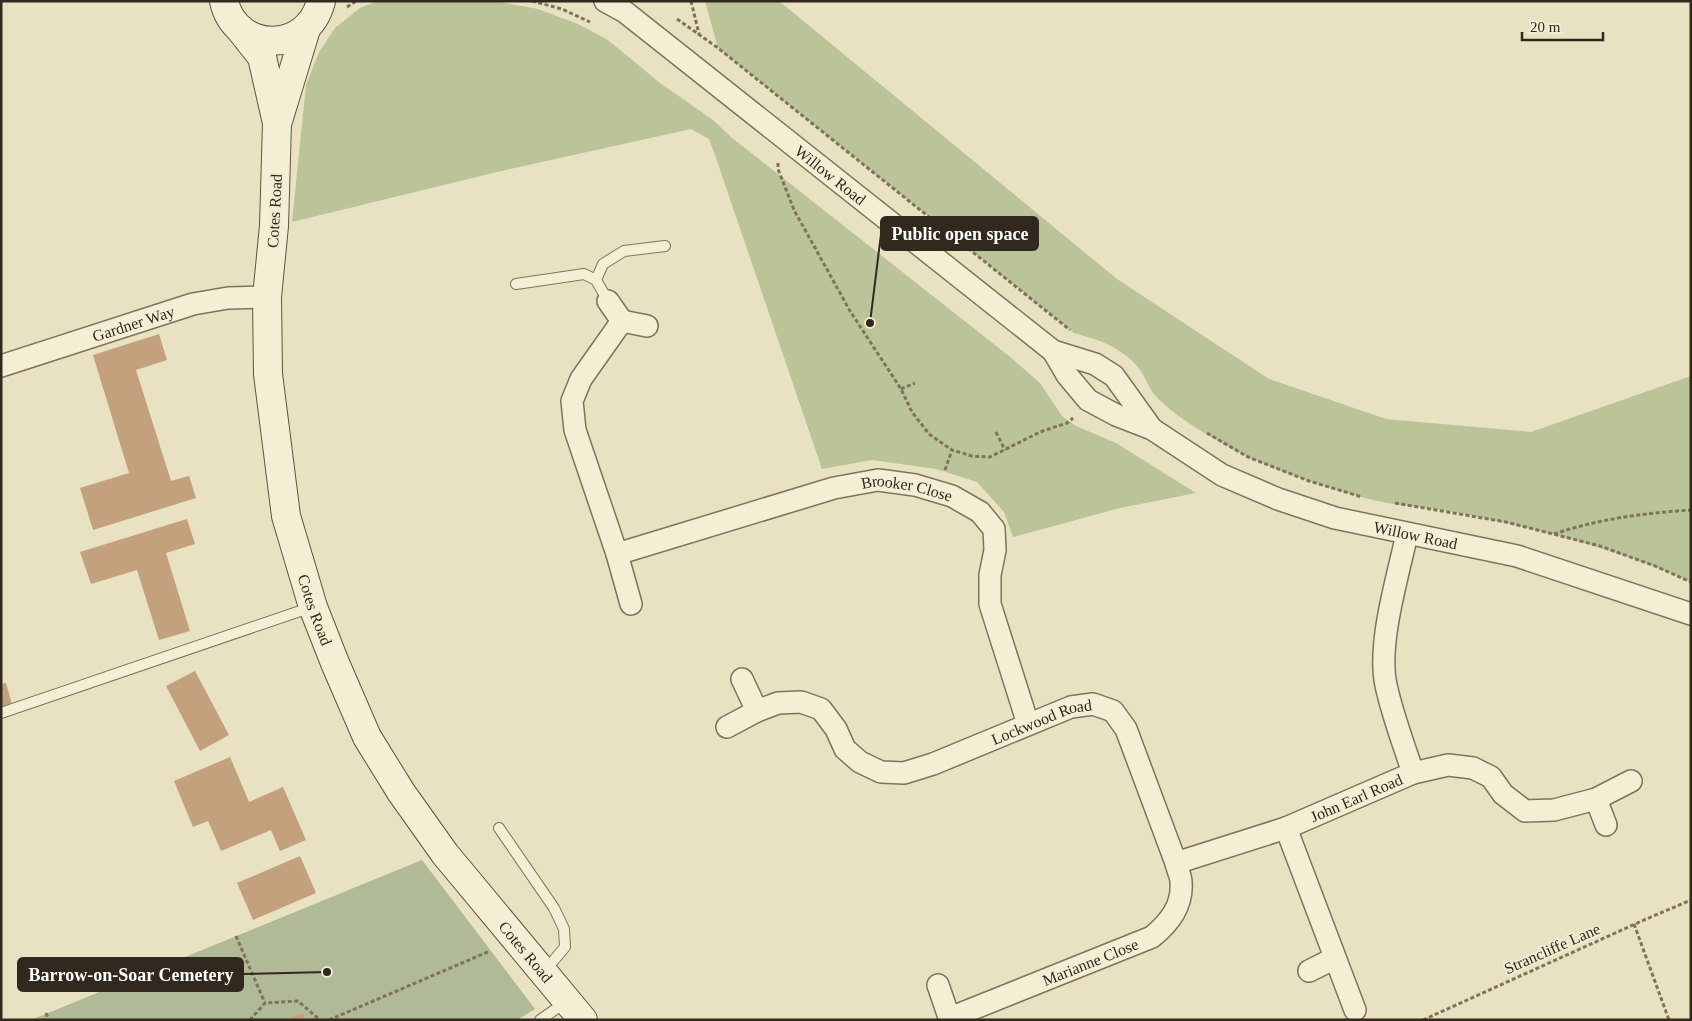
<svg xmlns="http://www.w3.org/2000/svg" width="1692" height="1021" viewBox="0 0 1692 1021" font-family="Georgia,serif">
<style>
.green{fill:#bac498}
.cemetery{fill:#b1ba96}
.building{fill:#c2a17c}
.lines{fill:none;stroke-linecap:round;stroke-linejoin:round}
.lane-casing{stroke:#80735b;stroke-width:12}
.street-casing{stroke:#80735b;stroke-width:24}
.secondary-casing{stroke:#61543f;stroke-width:30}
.path{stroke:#80735b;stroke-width:3;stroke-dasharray:4 2.5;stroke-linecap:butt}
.lane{stroke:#f4eed4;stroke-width:10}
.street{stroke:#f4eed4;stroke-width:21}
.secondary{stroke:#f4eed4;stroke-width:28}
.labels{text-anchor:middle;stroke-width:4;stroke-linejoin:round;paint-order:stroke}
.street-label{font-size:16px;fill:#31291e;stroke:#f0ebd1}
.leader{fill:none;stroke:#31291e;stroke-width:2}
.callout-dot{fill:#31291e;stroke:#f0ebd1;stroke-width:2}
.callout{fill:#31291e;stroke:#31291e;stroke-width:2}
.callout-label{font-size:18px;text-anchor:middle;font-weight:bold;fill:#fff}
</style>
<rect width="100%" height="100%" fill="#e8e1c2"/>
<path class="green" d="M378,1h116l44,8 40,15 30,16 52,43 53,37 18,17 278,219 31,27 22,33 14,10 40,17 80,50 -76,15 -107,29 -9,-25 -27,-30 -41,-13 -64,-9 -50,9 -107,-314 -6,-16 -18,-10 -194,43 -205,50 14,-137 13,-33 16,-24 25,-20z
M705,1h74l338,278 152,100 117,40 145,13 160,-56v206c-76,-35 -161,-55 -243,-71 -24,-4 -50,-5 -75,-11 -42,-11 -85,-25 -125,-43 -25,-12 -76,-41 -94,-63 -5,-6 -8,-15 -13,-23 -17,-23 -41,-31 -67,-38l-356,-285z"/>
<path class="cemetery" d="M422,860l113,149 -18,11h-486z"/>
<path class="building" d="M159,334l8,26 -31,10 35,111 18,-5 7,22 -103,32 -13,-42 49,-15 -36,-118z
M187,519l8,25 -29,9 24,78 -31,9 -22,-70 -46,14 -11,-32z
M195,671l34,64 -29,16 -34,-65z
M6,683l7,25 -12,3v-27z
M230,757l19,45 34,-15 23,53 -26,11 -9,-21 -50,21 -13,-30 -15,6 -19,-46z
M300,856l16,37 -63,27 -16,-37z
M303,1013l2,7h-20z"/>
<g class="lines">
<g class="lane-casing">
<path id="lane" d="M596,280l7,-16 21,-13 41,-5
M516,284l68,-10 12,6 12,21
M1,713l311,-106
M499,828l55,80 10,21 1,18 -21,25
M540,1020l26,-18"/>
</g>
<g class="street-casing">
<g id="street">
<path id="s1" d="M605,1l20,11 48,38 380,301 42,13 19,12 38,53"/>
<path d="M608,301l14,20 25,5"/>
<path d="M622,321l-41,58 -9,22 3,29 42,124 14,50"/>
<path id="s2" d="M1053,351l14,24 21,25 28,15 36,14 70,46 56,24 57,19 182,38 174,58"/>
<path id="s3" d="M1,366l192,-62 35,-6 39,-1"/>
<path id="s4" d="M617,554l217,-66 44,-8 37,5 37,11 28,16 14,17 1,21 -5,25v29l38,120"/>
<path d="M742,679l15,32"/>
<path id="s5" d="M727,727l30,-16 21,-8 23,-1 20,7 15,20 9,20 15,13 21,10 23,1 29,-9 138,-57 22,-3 20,7 13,18 50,134 110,-35"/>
<path d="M1413,773l35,-8 25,3 18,9 12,17 22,17 29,-1 42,-11 35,-18"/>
<path d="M1596,799l10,26"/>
<path d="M1309,971l26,-13"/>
<path d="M938,985l12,35"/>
<path id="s6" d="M1355,1010l-69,-182 127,-55c-9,-28 -21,-59 -27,-88 -9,-41 12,-109 21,-151"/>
<path id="s7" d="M950,1018l202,-81c17,-14 31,-31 29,-55 0,-6 -4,-13 -5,-19"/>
</g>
</g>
<g class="secondary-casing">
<g id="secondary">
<path d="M224,1c11,51 83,55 97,0"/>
<path id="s8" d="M240,29l22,28 15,66 -3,103 -7,71 1,77 18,142 27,91 22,56 32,74 34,55 44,62 138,166"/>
<path d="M278,121l28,-92"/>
</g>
</g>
<path class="path" d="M532,1l30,8 28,13
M691,1l8,33
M347,7l9,-6
M677,19l41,29 352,282
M778,163v6l16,41 56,101 51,78 11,23 17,22 23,16 20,6 18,1 50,-25 27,-9 6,-5
M901,389l14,-6
M996,432l9,18
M1207,433l41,24 61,24 53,16
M945,470l7,-20
M1395,503l111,19 94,24 55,20 36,16
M1554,534c44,-15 90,-21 137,-24
M1634,924l35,96
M236,936l29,67
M46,1013l3,7
M250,1020l15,-17 33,-2 22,19
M329,1020l161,-69
M1423,1020l221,-100 47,-20"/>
<use href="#lane" class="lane"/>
<use href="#street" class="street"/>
<use href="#secondary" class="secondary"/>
</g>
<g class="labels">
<g class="street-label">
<text dy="6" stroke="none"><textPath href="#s1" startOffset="285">Willow Road</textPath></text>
<text transform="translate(274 211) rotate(-87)" y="6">Cotes Road</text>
<text dy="6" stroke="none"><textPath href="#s3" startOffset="139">Gardner Way</textPath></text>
<text dy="6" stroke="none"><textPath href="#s4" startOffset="301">Brooker Close</textPath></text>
<text dy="6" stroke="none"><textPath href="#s2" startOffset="418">Willow Road</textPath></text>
<text dy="6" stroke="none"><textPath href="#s8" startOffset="596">Cotes Road</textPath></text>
<text dy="6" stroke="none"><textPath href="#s5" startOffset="361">Lockwood Road</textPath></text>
<text dy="6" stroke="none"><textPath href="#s6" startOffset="271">John Earl Road</textPath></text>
<text transform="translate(1552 948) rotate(-24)" y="6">Strancliffe Lane</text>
<text dy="6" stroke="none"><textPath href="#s8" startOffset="1001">Cotes Road</textPath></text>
<text dy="6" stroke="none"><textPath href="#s7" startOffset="151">Marianne Close</textPath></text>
</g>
</g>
<path class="leader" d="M870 323L881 234M327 972L243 974"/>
<g class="callout-dot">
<circle cx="870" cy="323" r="5"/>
<circle cx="327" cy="972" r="5"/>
</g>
<g class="callout">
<rect x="881" y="217" width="157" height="33" rx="5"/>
<rect x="18" y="958" width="225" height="33" rx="5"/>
</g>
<g class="callout-label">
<text x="960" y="240">Public open space</text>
<text x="131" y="981">Barrow-on-Soar Cemetery</text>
</g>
<rect width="1692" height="1021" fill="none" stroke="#31291e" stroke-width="5"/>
<path d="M1522 32v8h81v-8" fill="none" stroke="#31291e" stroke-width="2.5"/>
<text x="1530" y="32" font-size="15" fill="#31291e" stroke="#f0ebd1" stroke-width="4" paint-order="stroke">20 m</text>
</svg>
